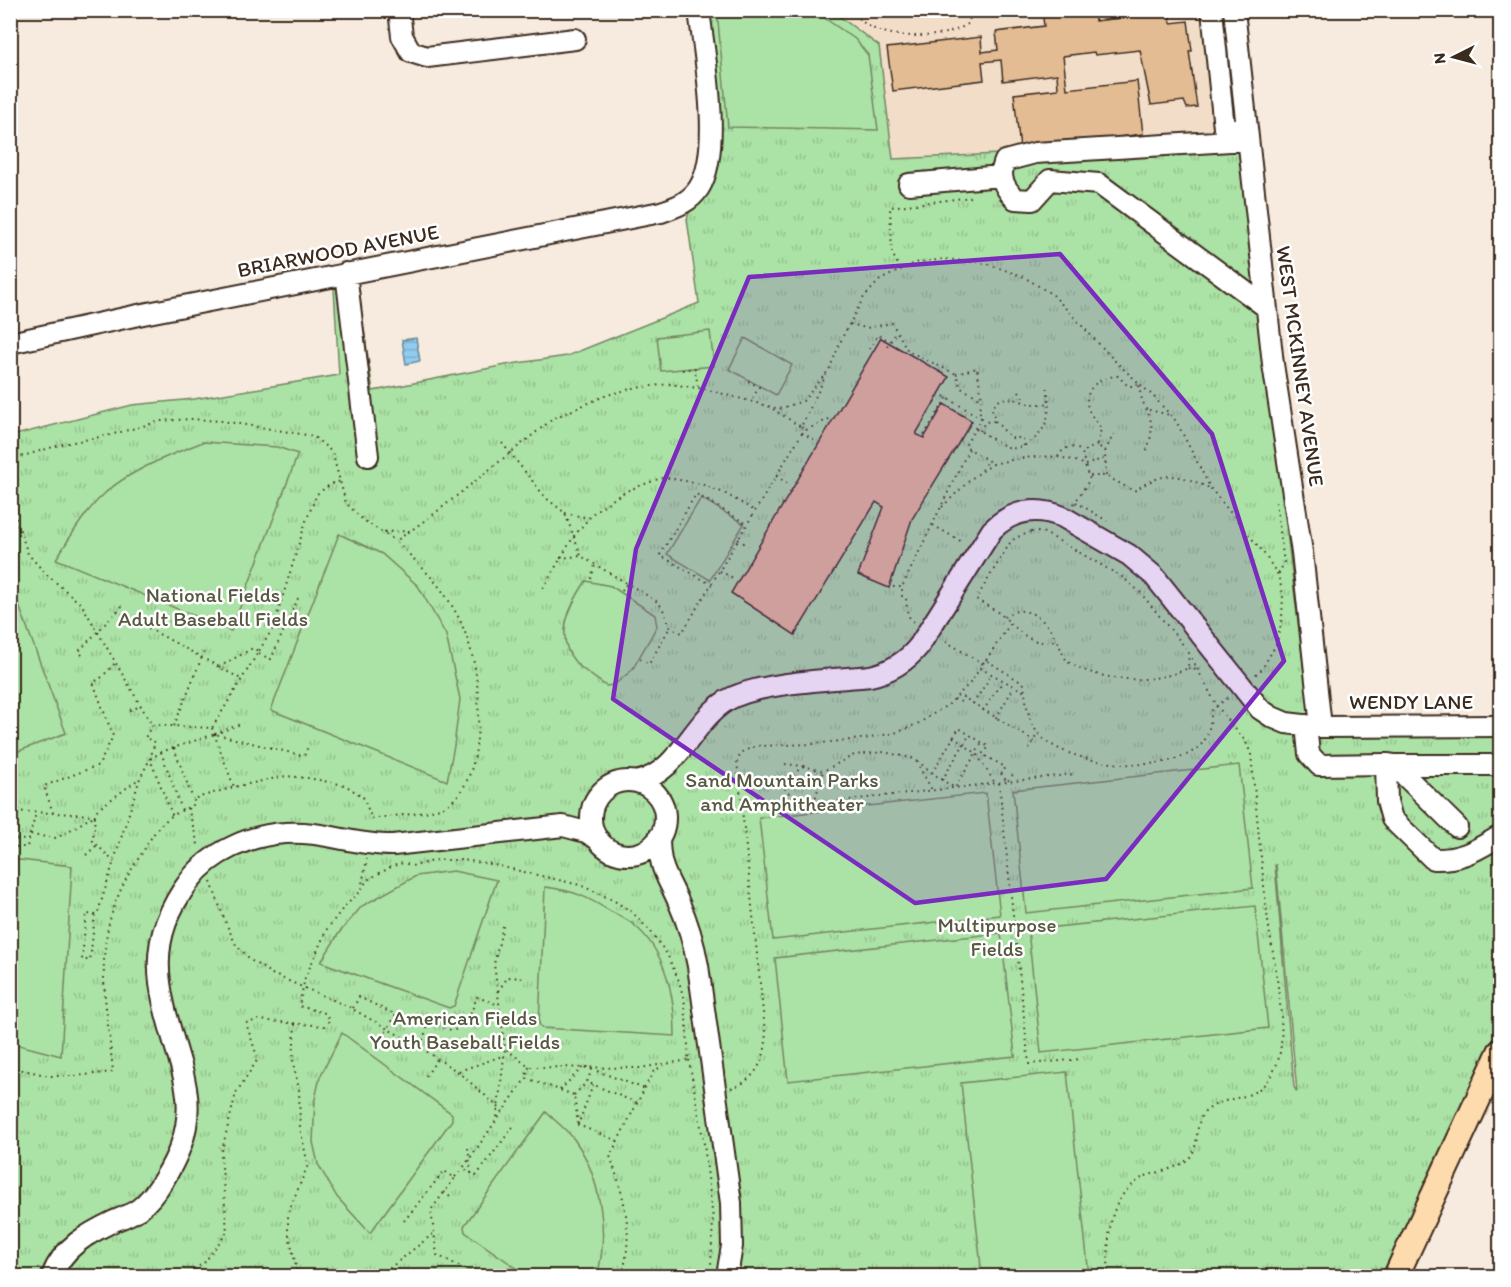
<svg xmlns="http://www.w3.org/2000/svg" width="1511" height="1287" viewBox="0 0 1511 1287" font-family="Itim,sans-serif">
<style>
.built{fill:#f1ddc8}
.park{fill:url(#park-tufts);stroke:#738662;stroke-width:1.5;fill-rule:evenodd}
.garden{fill:#abe2a5;stroke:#738662;stroke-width:1.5}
.water{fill:url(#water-rules);stroke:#6d8b9b;stroke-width:1.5}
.building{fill:#e3bc94;stroke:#3b2a1e;stroke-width:1.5}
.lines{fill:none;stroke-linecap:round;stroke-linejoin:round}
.minor-casing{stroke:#3b2a1e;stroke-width:24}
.major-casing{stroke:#3b2a1e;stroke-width:28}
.path{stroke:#3b2a1e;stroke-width:2;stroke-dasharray:1.5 4.5;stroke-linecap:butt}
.minor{stroke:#fff;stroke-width:20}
.major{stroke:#fedbac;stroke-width:24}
.marked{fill:#7b2cbf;fill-opacity:0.2;stroke:#7b2cbf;stroke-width:4.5;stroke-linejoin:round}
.labels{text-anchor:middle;stroke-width:5;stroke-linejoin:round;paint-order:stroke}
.street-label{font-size:21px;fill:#3b2a1e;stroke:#fff}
.park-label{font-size:21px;fill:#575840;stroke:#fff}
</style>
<defs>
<pattern id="park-tufts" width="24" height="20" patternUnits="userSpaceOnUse" patternTransform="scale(1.5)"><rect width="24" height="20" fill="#abe2a5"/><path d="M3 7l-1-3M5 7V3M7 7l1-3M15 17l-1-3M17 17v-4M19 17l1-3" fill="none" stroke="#94c28e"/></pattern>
<pattern id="water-rules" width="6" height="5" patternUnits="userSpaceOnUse" patternTransform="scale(1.5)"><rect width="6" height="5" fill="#8fccef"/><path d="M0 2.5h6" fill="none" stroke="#7cafcc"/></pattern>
</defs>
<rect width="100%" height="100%" fill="#f7ebdf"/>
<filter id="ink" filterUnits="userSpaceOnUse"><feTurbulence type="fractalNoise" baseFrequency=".0167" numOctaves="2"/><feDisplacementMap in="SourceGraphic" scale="12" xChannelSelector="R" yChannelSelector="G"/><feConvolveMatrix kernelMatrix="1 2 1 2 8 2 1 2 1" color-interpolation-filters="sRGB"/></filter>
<g filter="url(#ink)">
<path class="built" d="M832,11h402l12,119 -247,24 -106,5 -14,-113z"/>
<path class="park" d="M706,11h126l47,35 14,113 106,-5 239,-24 75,615 8,-18 179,-1v321l-62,108 -55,121h-1372v-840l121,-31 62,-6 145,-24 -5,-87 23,-5 16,108 138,-27 56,-8 132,-53 -12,-84 34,-105zM1275,865h1l21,227 -3,-5z"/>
<path class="garden" d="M799,10l18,3 38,26 13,16 10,75 -150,-3 -11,-116z
M710,331l4,35 -53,5 -4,-34z
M745,338l47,27 -16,30 -47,-26z
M203,442l74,5 21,7 -67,177 -175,-72c14,-21 27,-45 46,-63 24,-24 70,-42 101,-54z
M701,498l43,26 -34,56 -43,-26z
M339,534l43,20 36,32 28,49 14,64 -6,47 -7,35 -176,-71z
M10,581l56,152 -55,21h-1z
M586,581l25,5 44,29 2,11 -25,44 -18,15 -8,1c-9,-7 -21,-14 -30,-23 -23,-26 -6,-58 10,-82z
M1239,765l14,123 -227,25 -13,-123z
M986,793l14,122 -227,25 -14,-122z
M11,859l61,7 -11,190 -50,-13z
M453,871l44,9 -43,126 -5,2 -128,-46 18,-29 23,-27 54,-30z
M545,887c30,4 40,9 65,24 8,4 17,8 24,14 32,26 41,72 41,111l-133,-8 -3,-4z
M1255,906l13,122 -227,25 -13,-123z
M1001,933l14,123 -227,25 -13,-123z
M342,1033l110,81v6l-82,113 -33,-36 -19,-33 -5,-22 2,-43 5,-22z
M1067,1072l22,204h-107l-21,-193z
M546,1112c10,10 23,19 30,30 25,36 33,93 21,134h-69l-63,-44 -1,-6z"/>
<path class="water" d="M416,338l4,23 -14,3 -4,-24z"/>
<path class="building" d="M1042,10h52l1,11 26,-3v-8h48l2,13 17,-2 4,30h-3l8,56 -10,1 -3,-7 -33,4 -11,-55 -45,5 -1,-3 -31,4 4,33 70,-8 6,53 -123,15 -6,-55 44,-5 -1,-15 -54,7 -2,-21 -19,2 2,18 -91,11 -6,-43 94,-11 1,15 16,-2 -2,-18 48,-6z
M881,338l68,39 -33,57 8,4 20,-34 28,17 -60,98 -23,69 -31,-13 26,-68 -8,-5 -81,133 -64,-42z"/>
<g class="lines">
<g class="minor-casing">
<path id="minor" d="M399,10l3,26 9,16 16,5 148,-18
M1212,10l12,118 22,2
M1234,10l39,354 29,188 19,175
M1247,140l-212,13 -30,8c-7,16 -1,26 10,38l17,1 18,-20 49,4 167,123
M909,184l92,-8
M346,273l22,183
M10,343l133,-29 518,-102c15,-5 29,-10 38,-24 24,-38 5,-134 0,-178
M1306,725l3,29 10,11 67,-1 1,37 5,18 41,40c29,1 43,-9 67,-23
M1387,764l7,1 63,62
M1394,765h106
M591 818a37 37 0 1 1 74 0a37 37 0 1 1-74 0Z
M636,782c43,-9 55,-59 90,-81 31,-19 106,-21 144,-25 19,-4 36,-14 49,-30l73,-116c20,-20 45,-24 71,-13l66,38 25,21 106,133 12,8 14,6 35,4 179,-1
M659,837c0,33 8,38 20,66 9,20 15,41 19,63l33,237 1,43 -5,30
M52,1276c11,-29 35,-42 62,-55 8,-3 18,-7 25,-12 18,-14 34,-43 42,-64 12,-33 6,-61 -4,-93 -20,-67 -33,-111 13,-172 21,-28 60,-45 95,-47 36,-3 71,13 108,12l170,-19 23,6 13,8"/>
</g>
<g class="major-casing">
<path id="major" d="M1396,1276l104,-224"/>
</g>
<path class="path" d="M850,10c8,8 16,16 27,20 24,9 71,9 92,-7l2,-13
M900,269l-8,-16 -2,-46 82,-10
M850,324l16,4 26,-5 16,28 48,23 5,14 21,11c-3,7 -4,17 3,23
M887,346l9,-13
M869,349l9,-14 12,6
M682,370l13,-2 3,20
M956,374l21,-6 5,31
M748,381l11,6 -8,14
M1019,391l6,10
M944,396l37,22 -16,28 28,18c31,-7 63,-13 92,1l3,11h18l28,15c31,-21 44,-18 77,-2
M768,406l33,21 25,-52
M1149,410l21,5
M801,427l5,3 25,-12
M976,429c10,5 21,14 32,18 8,3 15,0 22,-5 19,-12 21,-33 17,-54
M980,431l5,-9 10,-1
M802,433l15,8
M924,435l23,-37
M502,443l44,55 19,15 16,43
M1097,445l-15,7 3,13 20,-7
M1024,446l-1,-8h-12l-16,-17 -3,-12c11,-20 25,-6 43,-5 5,0 10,0 15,-1
M1105,451l9,-17
M1058,457c6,-11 14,-13 24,-5
M10,460l53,-16 47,-9 51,-14 30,-2 31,2 91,15 19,16 14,51 17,17 33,21
M982,470l5,-9
M776,476l11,7
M1106,476l-1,-25 -8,-6 4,-16c-5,-8 -14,-17 -14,-27 0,-17 16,-26 31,-26l10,10h7l4,-3c2,33 22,30 7,69
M10,501l18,53 17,19 37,32 70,120 60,3 61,-100 33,-107 11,-27 14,-10 10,-3
M1076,502l31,19
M1276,502l8,61 -6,12
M1074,504l16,-25 -2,-3
M942,507l30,-29 21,-14
M565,513l23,5
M933,525l31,18
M384,532l27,-1
M1031,532h11l12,6 68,39 17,14 50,61 -1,16c-32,16 -77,14 -109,0 -4,-2 -9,-4 -12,-7 -4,-6 -7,-14 -10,-21 -26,8 -37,-9 -53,-23 -8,-7 -19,-12 -28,-18l34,-56 5,-5z
M738,539l10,7
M560,558l21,-2 74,44 7,7 8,20 12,6 120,-200 4,-3
M720,571l15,8
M591,579l4,-14
M712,585l-52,-30 36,-61 51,30
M893,587h9
M543,588l31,-52 21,-25 31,-20 35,-13h8l32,6 23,9 31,18
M267,591l-1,3 15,5
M622,591l5,-8
M117,611l124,68
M1004,617c4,-2 10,-6 14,-6 16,-2 34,16 38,29
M914,622c-8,-5 -7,-15 -8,-24l-4,-2v-9l67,-138
M266,626l17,6
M259,654l12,5 28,-63
M82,655l-3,-4 45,-47
M640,659l9,5 21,-37
M986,660l24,-36
M983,663l3,-3 38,24c2,17 3,34 13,48 26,35 140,47 167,9 6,-9 6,-20 8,-31l5,-4 -27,-51
M219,667l34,-19 7,4
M980,668l45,24
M1188,668l12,3
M954,699l7,3 2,-5 71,44
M973,704l19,-30
M130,710l11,-4
M983,711l20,-30
M996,718l18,-31
M152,725l-7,13 10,4 -5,17 23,58
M174,726l30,-74
M212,728l22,59
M215,734l28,-11
M953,737l23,16 19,30
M174,748l19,51
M1029,749l9,-16
M161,752l21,58
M917,761l25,19 13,8 27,-45
M785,764l18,2 20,5 31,-16 30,-3 31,7 17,31
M803,766l-18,16v8l21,15 269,-31
M932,773l27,-45 30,19 -7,7 23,13 -4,6 6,9 7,-9
M942,780l28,-46
M999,783l30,281 52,-5
M10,796l4,-1 6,17
M814,803l9,-32
M188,808l11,40
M10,811l85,4 2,-5 43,-32
M53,813l-9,-27 55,-21 14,-29 -20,-54 7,-3 16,-17
M30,835l6,-22
M10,839l18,1
M10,847h17l3,-12 27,3 38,-23 -2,26 21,21
M86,855l11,-10
M211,882l14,39 11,24 16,16 20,13 75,32 73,41 38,25 45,39
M361,889l6,-30
M95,915l-5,45h-8l4,-46 11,1 43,-137 10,-19 11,-7 54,-18 89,22 5,-12
M503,926l-9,38 11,84 24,19 112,1 22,-4
M498,991l10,-14 15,1
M353,1008l6,-11 37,18 -19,31
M295,1024l-2,39 6,26 1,39 8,37 -20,48v17l10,46
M421,1046l8,-25 24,10 14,-8 10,-26 22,8
M689,1060l15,84 9,75 -2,46
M10,1067l40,9h25l38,-4c-8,-86 -25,-138 27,-216 7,-10 14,-26 24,-34 8,-8 21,-12 31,-19l-2,-4 41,-12 52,-11 22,2 37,7 18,12 9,22c24,-5 55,-3 76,-15 17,-10 26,-38 28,-56 7,-58 0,-113 -36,-160 -13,-17 -30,-32 -44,-47l38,-27 120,-96 53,-23 27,-7 36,-4 35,5 74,20 24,-8 26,-31 14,-34 21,-39 16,-17 35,-17 30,-4 43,5 36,13 29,18 64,68 35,32 24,26 35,68 52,63 15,23 5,19 -1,25 -5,24 -15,26 -7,6
M529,1067l-3,11 48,17 4,30
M592,1069l-5,13 50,21
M459,1071l46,-16
M426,1076l12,-18
M593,1085l-15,40 40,16
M731,1088c22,-6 33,-25 35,-47l-29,-280 5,-9 14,-6 56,-2 58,-6 28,-6 21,-9 30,-19 21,-21 13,-19 -41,-25
M560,1090l24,-24 61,23
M574,1095l13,-13
M497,1117l8,-69
M513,1127l-37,49 -13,-8 63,-90
M468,1148l3,25
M455,1177l8,-9
M444,1192l9,7
M404,1221l40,-50 11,7 -24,32 6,45 41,21
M489,1272l5,4
M184,1276l20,-13 23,-31 -6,-78 15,-61 22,-34 -12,-36 13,-3 65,6 6,-6 -5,-7 -26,-7 6,-28 22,-49 17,-22 16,-15 7,-12 26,-14 10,-3 11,3 23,-6h25l28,4 90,21 33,15 19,12 19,20 16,22 12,27 6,23 4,56 -24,4 -12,8 -43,84c15,43 24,76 12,120
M380,1276l54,-43
M1108,1276c1,-30 -3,-67 22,-89 6,-5 11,-10 19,-12 13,-4 31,-7 41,-18 11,-13 3,-35 16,-46 25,-21 51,-3 70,-45 15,-33 -5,-115 -9,-153 -6,-53 -11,-106 -16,-159l-5,-12 -29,-36 13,-10"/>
<use href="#minor" class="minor"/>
<use href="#major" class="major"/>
</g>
</g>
<path class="marked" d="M1060,254l152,180 72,227 -178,218 -191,24 -302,-204 23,-150 113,-272z"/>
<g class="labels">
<g class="street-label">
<text transform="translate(338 251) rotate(-11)" y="7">BRIARWOOD AVENUE</text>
<text transform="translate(1300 366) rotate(82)" y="7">WEST MCKINNEY AVENUE</text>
<text x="1411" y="709">WENDY LANE</text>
</g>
<g class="park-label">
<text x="213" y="602">National Fields<tspan x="213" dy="24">Adult Baseball Fields</tspan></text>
<text x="782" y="787">Sand Mountain Parks<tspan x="782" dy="24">and Amphitheater</tspan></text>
<text x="997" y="932">Multipurpose<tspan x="997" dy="24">Fields</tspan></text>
<text x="465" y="1025">American Fields<tspan x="465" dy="24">Youth Baseball Fields</tspan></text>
</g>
</g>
<rect width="1511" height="1287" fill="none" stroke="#fff" stroke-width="36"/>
<rect x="18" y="18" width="1475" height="1251" fill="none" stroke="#3b2a1e" stroke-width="2" filter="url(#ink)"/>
<g transform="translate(1454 57) rotate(264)" stroke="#ffffff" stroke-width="4.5" paint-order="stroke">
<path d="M0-4.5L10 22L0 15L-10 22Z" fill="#3b2a1e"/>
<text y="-9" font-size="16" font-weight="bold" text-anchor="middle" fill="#3b2a1e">N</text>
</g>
</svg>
